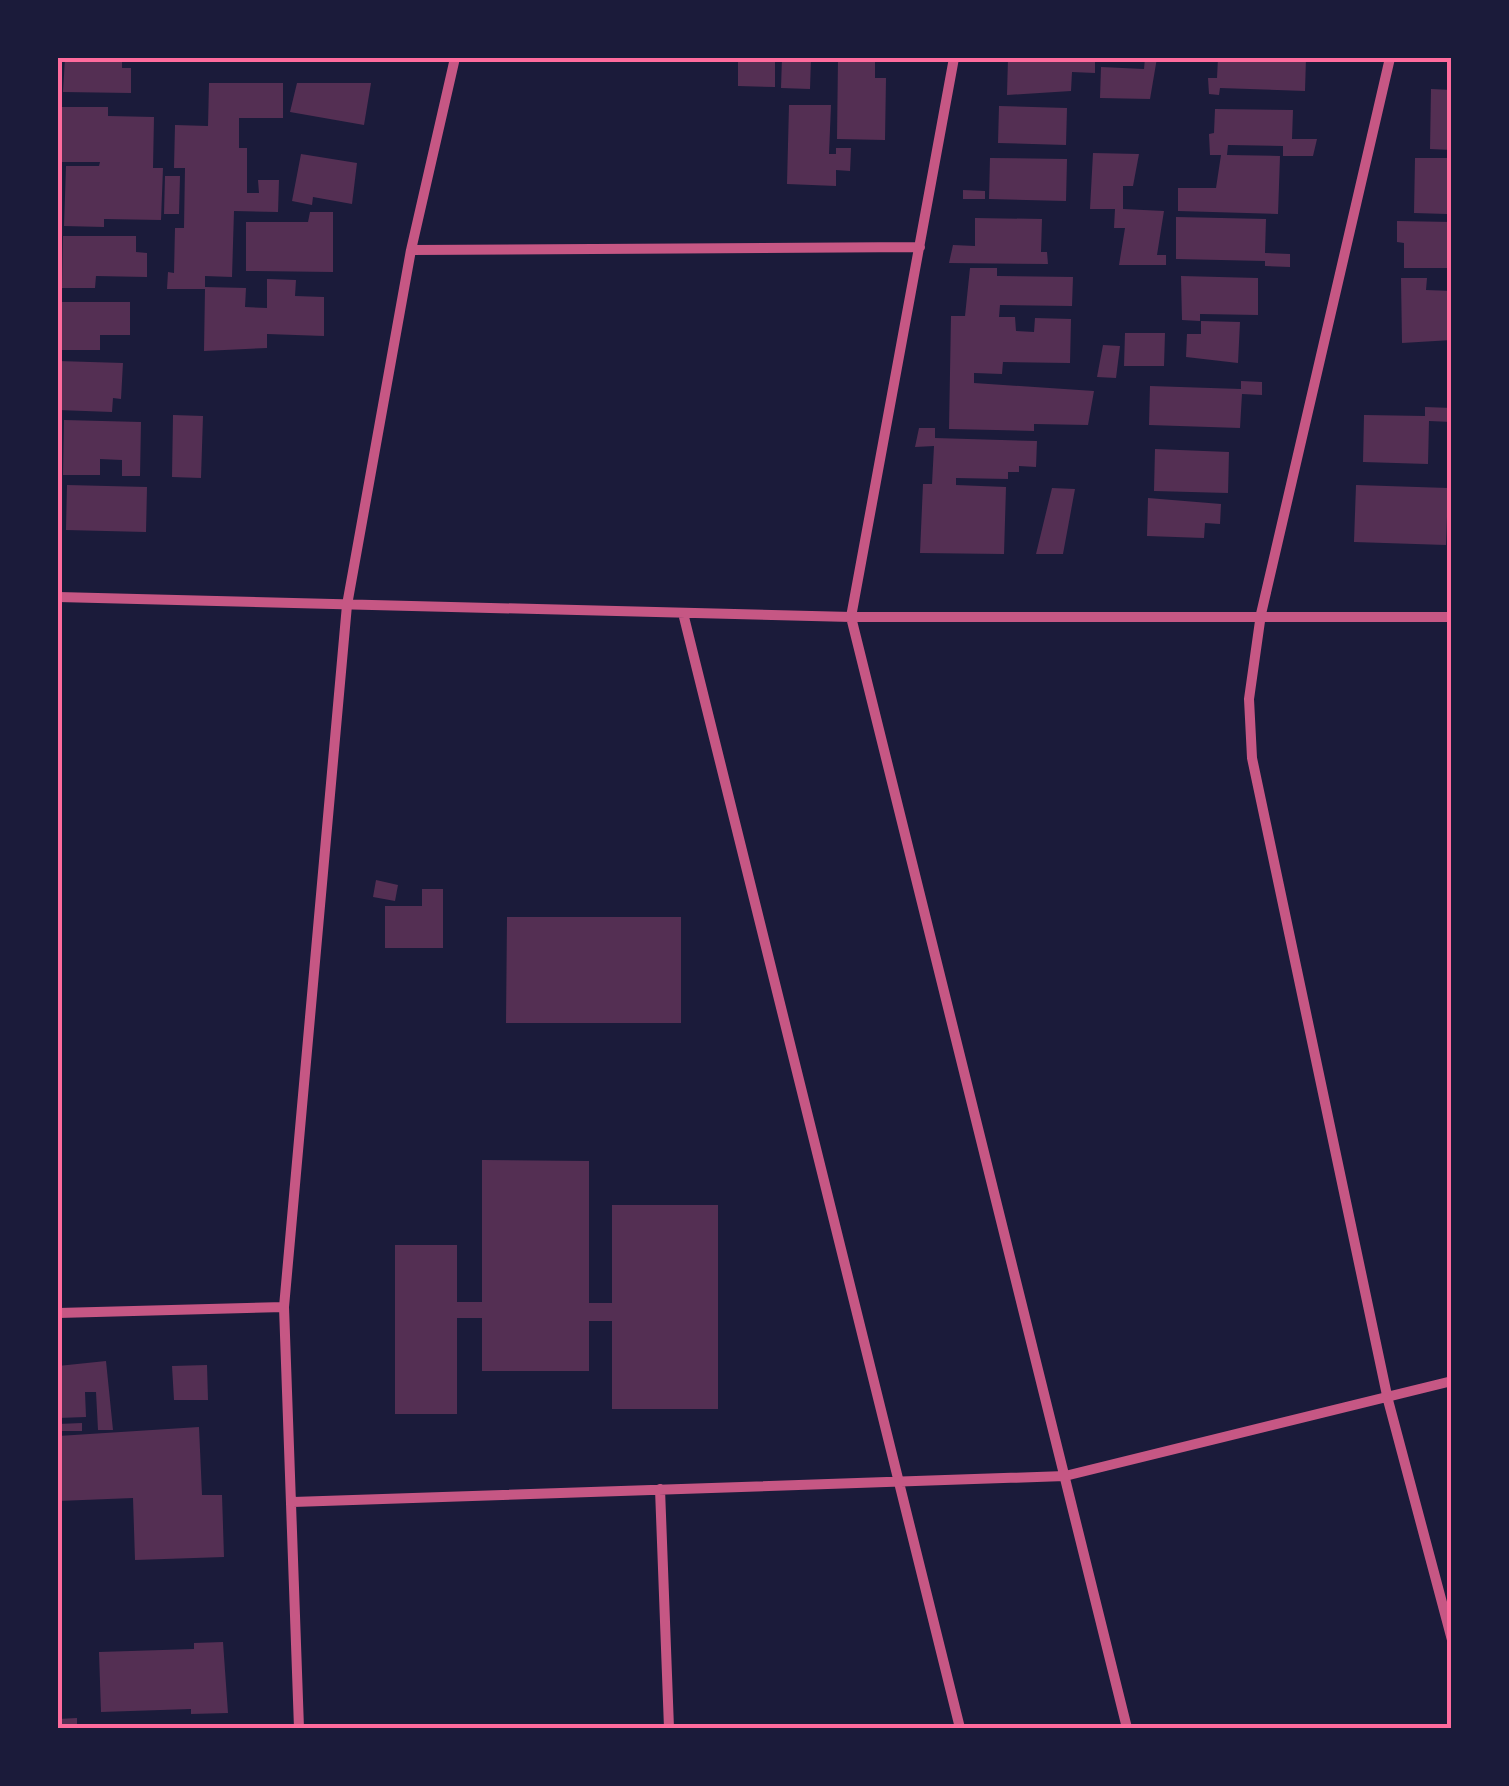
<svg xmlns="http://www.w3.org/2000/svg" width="1509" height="1786" viewBox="0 0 1509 1786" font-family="'IBM Plex Sans',sans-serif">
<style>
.building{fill:#542f53}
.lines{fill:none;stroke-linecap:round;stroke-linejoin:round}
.minor{stroke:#c65784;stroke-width:10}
.neatline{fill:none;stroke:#ff6b9d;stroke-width:4}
</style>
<rect width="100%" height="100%" fill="#1b1b3a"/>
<path class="building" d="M65,58h57v10h9v25l-68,-1z
M738,58h37v29l-37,-1z
M782,58h29l-1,31 -29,-1z
M838,58h37v20h11l-1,62 -48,-1z
M1008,58h87v15l-23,-1 -1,19 -64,4z
M1145,58h12l-7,41 -50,-1 1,-31 43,2z
M1218,58h88l-1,33 -85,-3 -1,7 -10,-1 -1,-16h9z
M209,83h74v35h-44v30h8v45h12l-1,-13h21l-1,32 -44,-1 -2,66 -27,-1v11l41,1 -1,19 22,1v-29l29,1 -1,16 29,1v39l-57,-2v14l-63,3 1,-62h-38l1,-17 6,1 1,-45h9l1,-60h-11l1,-43 33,1z
M297,83h74l-7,42 -74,-13z
M1431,89l21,1v60l-22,-1z
M789,105h42l-2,49h7v-6h15l-1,23 -14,-1v16l-49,-2z
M999,106l68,2 -1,37 -68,-2z
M61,107h47v9l46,1 -1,51h10l-2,52 -57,-1v8l-40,-1 2,-60h33l1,-4h-40z
M1215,109l78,1 -1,29h25l-4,17h-30v-10l-55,-1 -1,10 53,1 -2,58 -100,-3v-23h38l5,-33h-11l-1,-21 5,-1z
M1093,153l46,1 -6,32h-10v23l41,2 -7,44h9v10h-47l6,-37h-11l1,-19h-25z
M301,154l56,9 -5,41 -39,-7 -1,8 -20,-4z
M990,158l77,1 -1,42 -77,-2z
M1415,158h37l-5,56 -33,-1z
M165,176h15l-1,38h-15z
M963,190l22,1v8h-22z
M310,212h23v60l-87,-1v-49h62z
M1176,217l90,2 -1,34 25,1v13l-25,-1v-5l-89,-2z
M975,218l67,1 -1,33h6l1,12 -99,-1 4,-18 22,1z
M1397,221l55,1v46h-48v-25l-7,-1z
M63,236h73v16l11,1v24l-51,-1 -1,12h-33z
M970,268h27v8l76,1 -1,29 -72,-1 -1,12h16l1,14 18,1 1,-14 36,1 -1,44 -67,-1 -1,12 -28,-1v10l120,8 -6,34 -54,-1v7l-85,-2 2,-113h14z
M1181,276l77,2v37l-58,-1v7l-18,-1z
M1401,278h26l-1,12 26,1v49l-50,3z
M61,302h69v33h-30v15h-38z
M1201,321l39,1 -2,41 -52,-6 1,-23h14z
M1125,333h40l-1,33h-40z
M1103,345l17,1 -4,32 -19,-1z
M58,361l65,2 -2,36 -8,-1 -1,14 -54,-2z
M1241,381l21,1v13l-20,-1 -2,34 -91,-3 1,-39 91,3z
M1425,407l27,1v14l-23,-1 -1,43 -65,-2 1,-47 61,1z
M173,415l30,1 -2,62 -29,-1z
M64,420l77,2 -1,54h-18v-16l-22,-1v16h-37z
M919,428h16v10l102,3 -1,26 -17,-1v6h-11v7l-52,-1v7l50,2 -2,67 -84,-1 3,-69h9l2,-38 -19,1z
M1155,449l74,3 -1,41 -74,-2z
M67,485l80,2 -1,45 -80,-2z
M1356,485l92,3 -2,57 -92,-3z
M1052,488l23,1 -12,65h-27z
M1148,498l73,6 -1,20 -15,-1 -1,15 -57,-2z
M376,880l22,5 -3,16 -22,-4z
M422,889h21v59h-58v-42h37z
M507,917h174v106h-175z
M482,1160l107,1v142h23v-98h106v204h-106v-88h-23v50h-107v-53h-25v96h-62v-169h62v57h25z
M106,1361l7,69h-15l-2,-38h-11l1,25 -28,1v-52z
M207,1365l1,35h-34l-2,-34z
M82,1423v8h-24v-7z
M199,1427l3,68h20l2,62 -89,3 -2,-62 -75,3v-65z
M223,1642l5,71 -37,1v-5l-90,3 -2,-60 95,-3v-6z
M77,1718v10h-19v-9z"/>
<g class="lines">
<path class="minor" d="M954,58l-103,559 276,1111
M1390,58l-129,556 -12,85 3,59 136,642 64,240
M411,250l509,-3
M58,597l793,20h601
M683,613l277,1115
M58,1313l226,-6
M660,1489l9,239
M293,1502l772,-26 387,-95
M299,1728l-15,-421 63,-702 64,-355 44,-192"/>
</g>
<rect width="1509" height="1786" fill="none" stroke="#1b1b3a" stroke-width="120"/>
<rect x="60" y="60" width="1389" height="1666" class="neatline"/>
</svg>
